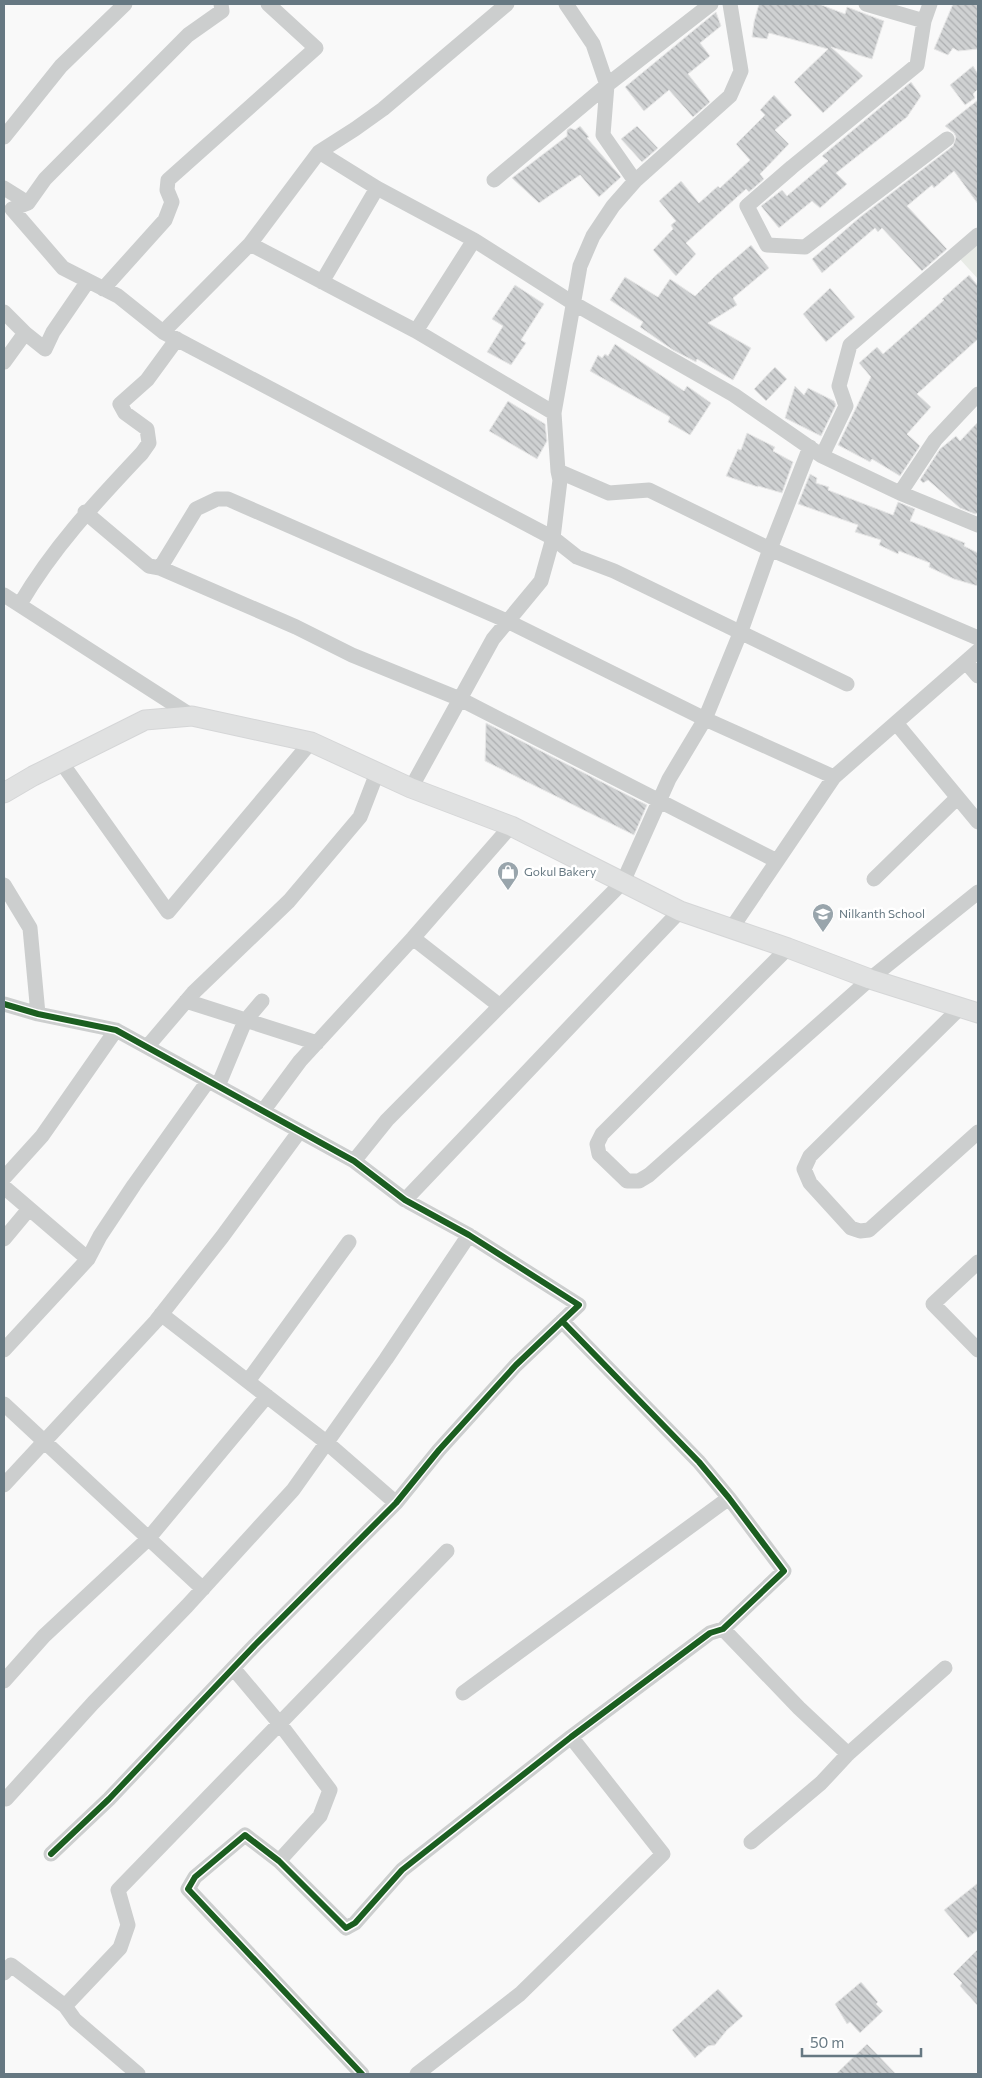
<svg xmlns="http://www.w3.org/2000/svg" width="982" height="2078" viewBox="0 0 982 2078" font-family="Commissioner,sans-serif">
<style>
.green{fill:#e8ebe6}
.building{fill:url(#building-back-hatch);stroke:#e8e8e8}
.lines{fill:none;stroke-linecap:round;stroke-linejoin:round}
.major-casing{stroke:#d5d6d7;stroke-width:21}
.minor{stroke:#cccece;stroke-width:15}
.major{stroke:#e0e1e1;stroke-width:19}
.cycleway-casing{stroke:#fff;stroke-width:9}
.cycleway{stroke:#1b5e20;stroke-width:6}
.labels{text-anchor:middle;stroke-width:5;stroke-linejoin:round;paint-order:stroke}
.poi-label{font-size:12px;fill:#667882;stroke:#fff;text-anchor:start}
</style>
<defs>
<pattern id="building-back-hatch" width="6" height="6" patternUnits="userSpaceOnUse" patternTransform="scale(1.25)"><rect width="6" height="6" fill="#cfd1d2"/><path d="M-1 5l2 2M0 0l6 6M5-1l2 2" fill="none" stroke="#acaeb0"/></pattern>
</defs>
<rect width="100%" height="100%" fill="#f9f9f9"/>
<path class="green" d="M978,239v40l-20,-22z"/>
<path class="building" d="M759,4h60l26,10 2,-7 37,14 -12,38 -41,-12 32,29 -40,37 -29,-31 34,-33 -59,-16 -2,6 -15,-2 2,-15z
M953,4h25v45l-20,2 -5,-3 -5,7 -14,-6z
M716,12l5,14 -21,17 10,13 -22,18 22,28 -17,15 -24,-27 -25,21 -19,-24z
M973,66l5,8v15l-5,5 2,4 -10,7 -15,-20z
M911,82l10,14 -14,21 -71,56 11,11 -27,24 -8,-7 -33,27 -18,-22 21,-16 5,6 41,-35 -6,-5z
M774,95l18,20 -17,15 14,14 -29,30 4,5 -15,13 -3,-3 -60,54 10,11 -20,22 -23,-26 20,-21 -2,-4 5,-4 -17,-20 22,-20 18,22 19,-17 2,2 30,-28 -14,-16 29,-29 -5,-5z
M978,100v104l-24,-33 -20,17 -2,-3 -25,21 40,43 -25,22 -40,-43 -4,4 -3,-4 -53,45 -10,-14 47,-41 94,-72 3,-9 -2,-4 -9,-7z
M580,126l9,11 -2,1 34,39 -22,20 -19,-22 -41,28 -27,-25 55,-42v-6l3,-2 5,2z
M637,126l21,22 -16,14 -21,-23z
M751,245l18,23 -36,30 4,7 -29,18 43,25 -18,32 -36,-21 -1,3 -23,-12 -33,-23 3,-5 -33,-22 15,-23 33,20 12,-18 25,17 20,-20z
M969,275l9,11v53l-61,55 14,13 -24,27 13,12 -20,30 -28,-17 -2,3 -32,-17 33,-68 -12,-14 18,-16 6,7 61,-54 -2,-1z
M515,285l29,19 -23,36 5,3 -15,22 -24,-13 16,-26 -11,-7z
M830,288l25,29 -29,25 -23,-28z
M615,344l69,47 3,-5 24,17 -21,32 -22,-13 2,-5 -80,-46 8,-16 4,3 3,-4 3,2z
M775,367l12,12 -21,22 -12,-12z
M795,386l9,9 4,-7 26,13 2,4 -15,31 -36,-18z
M508,401l37,23 2,17 -10,18 -48,-28z
M978,422v91l-3,1 -15,-6 -32,-28 -5,3 -3,-3 20,-31 16,-13 4,5z
M747,433l28,14 -2,4 20,11 -11,31 -24,-7v1l-32,-11 12,-27 3,1z
M810,474l7,4 -1,5 13,4 -1,3 65,25 5,-13 17,7 -5,12 55,22 -1,3 14,7v33l-24,-7 -25,-12 1,-4 -31,-12 -1,3 -19,-9 2,-5 -26,-8 3,-7 -60,-21z
M486,723l161,82 -13,30 -149,-74z
M978,1883v47l-10,8 -24,-28z
M978,1949v57l-18,-20 2,-3 -9,-9z
M861,1982l17,20 -2,2 7,7 -23,22 -10,-11 -3,2 -12,-20z
M718,1989l25,27 -16,14 -12,15 -7,1 -13,12 -23,-28z
M867,2044l29,30h-60z"/>
<g class="lines">
<g class="major-casing">
<path id="major" d="M4,793l29,-17 112,-56 47,-4 119,26 100,46 100,38 169,85 108,37 82,31 108,34"/>
</g>
<path class="minor" d="M507,4l-124,105 -28,20 -36,23 -69,92 -87,88 390,206 24,19 37,14 233,113
M566,4l27,40 14,41 -4,50 32,46
M866,4l58,17
M930,4l-6,17 -7,44 -125,102 -45,39 20,39 38,2 142,-108
M4,137l57,-71 64,-62
M319,152l58,36 97,52 99,63 161,92 88,61 78,37 78,32
M494,180l113,-95 104,-81
M4,188l24,15
M250,244l166,87 138,82
M322,282l55,-94
M103,289l62,-69 7,-18 -5,-12 1,-10 148,-132 -48,-44
M4,312l21,21
M416,331l58,-91
M163,332l-45,-36 -55,-28 -51,-59 16,-6 17,-24 143,-144 34,-24 -1,-7
M4,362l21,-29 20,16 8,-17 35,-51
M822,456l24,-50 -7,-20 11,-41 128,-110
M558,471l51,22 40,-3 121,59 208,89
M900,493l35,-53 43,-46
M85,512l64,54 11,2 136,59 56,28 108,44 317,162
M160,568l36,-59 21,-10h11l279,122 198,98 129,58
M4,595l188,121
M20,604c34,-58 76,-102 122,-151l7,-10 -2,-14 -22,-16 -5,-9 27,-24 30,-41
M966,662l12,14
M896,723l82,99
M61,762l107,150 143,-170
M411,788l82,-149 48,-58 12,-43 7,-58 -2,-9 -4,-58 26,-147 13,-30 20,-30 22,-25 95,-85 11,-25 -11,-67
M874,879l83,-81
M4,885l26,43 8,86
M731,929l103,-152 144,-126
M413,938l87,68
M788,948l-186,186 -5,10 2,10 28,27h12l10,-6 221,-196 108,-87
M186,1001l131,42
M4,1004l34,10 78,16 238,131 51,39 64,35 110,70 -63,60 -77,85 -43,53 -141,142 -146,154 -58,55
M961,1007l-151,149 -6,13 6,14 41,45 9,3 9,-1 109,-98
M147,1047l46,-54 96,-92 71,-84 17,-44
M218,1086l27,-65 17,-20
M263,1111l37,-50 113,-123 98,-112
M354,1161l33,-41 236,-238 46,-103 36,-60 36,-88 29,-82 40,-102
M4,1178l38,-42 74,-106
M4,1187l84,72
M405,1200l275,-289
M4,1239l25,-30
M978,1262l-45,42 45,46
M161,1314l165,128 70,61
M4,1350l84,-91 12,-23 34,-51 74,-104
M248,1381l101,-139
M4,1404l199,185
M4,1485l152,-164 66,-84 77,-105
M723,1629l76,79 49,46
M233,1668l47,56 50,66 -10,26 -41,45
M4,1681l40,-45 104,-97 119,-143
M463,1693l266,-195
M6,1799l87,-96 94,-97 106,-116 93,-131 83,-124
M751,1842l70,-59 27,-29 97,-86
M4,1973l7,-8 54,41 10,14 63,54
M65,2006l55,-58 8,-23 -10,-35 329,-339
M362,2074l-174,-185 7,-12 50,-42 34,26 67,67 9,-5 47,-53 169,-133 139,-104 13,-4 61,-58 -55,-73 -30,-36 -137,-141
M417,2074l103,-80 143,-140 -92,-117"/>
<use href="#major" class="major"/>
<g class="cycleway-casing">
<path id="cycleway" d="M4,1004l34,10 78,16 238,131 51,39 64,35 110,70 -63,60 -77,85 -43,53 -141,142 -146,154 -58,55
M362,2074l-174,-185 7,-12 50,-42 34,26 67,67 9,-5 47,-53 169,-133 139,-104 13,-4 61,-58 -55,-73 -30,-36 -137,-141"/>
</g>
<use href="#cycleway" class="cycleway"/>
</g>
<defs>
<g id="shop-pin" transform="scale(1.125)"><path d="M0 17L-7.5 6A9.5 9.5 0 1 1 7.5 6Z" fill="#99a5ac" stroke="#fff"/><path d="M-5-2.5h2.3a2.7 3.5 0 0 1 5.4 0H5L5.5 6h-11ZM-1.5-2.5h3a1.5 2.3 0 0 0-3 0Z" fill="#fff"/></g>
<g id="school-pin" transform="scale(1.125)"><path d="M0 17L-7.5 6A9.5 9.5 0 1 1 7.5 6Z" fill="#99a5ac" stroke="#fff"/><path d="M0-5L7-2L0 1L-7-2ZM-4 1L0 2.5L4 1V4Q0 6-4 4Z" fill="#fff"/></g>
</defs>
<g fill-rule="evenodd">
<use href="#shop-pin" x="508" y="872"/>
<use href="#school-pin" x="823" y="914"/>
</g>
<g class="labels">
<g class="poi-label">
<text x="524" y="876">Gokul Bakery</text>
<text x="839" y="918">Nilkanth School</text>
</g>
</g>
<rect width="982" height="2078" fill="none" stroke="#667882" stroke-width="10"/>
<path d="M802 2048v8h119v-8" fill="none" stroke="#667882" stroke-width="2.5"/>
<text x="810" y="2048" font-size="15" fill="#667882" stroke="#ffffff" stroke-width="4" paint-order="stroke">50 m</text>
</svg>
